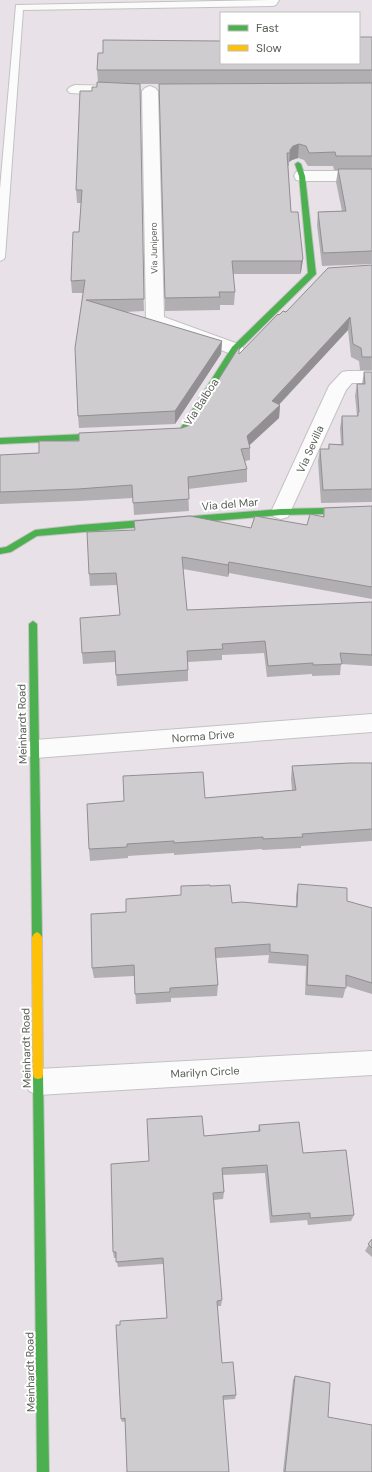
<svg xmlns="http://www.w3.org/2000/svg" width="372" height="1472" viewBox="0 0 372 1472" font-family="'DM Sans',sans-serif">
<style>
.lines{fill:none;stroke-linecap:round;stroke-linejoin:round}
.lane-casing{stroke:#c3c2c2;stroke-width:2}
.street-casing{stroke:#c3c2c2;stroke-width:2}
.fast-casing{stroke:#c3c2c2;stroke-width:2}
.slow-casing{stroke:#c3c2c2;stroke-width:2}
.lane{fill:#fcfbfc;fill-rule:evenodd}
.street{fill:#fcfbfc;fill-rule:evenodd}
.fast{fill:#4caf50;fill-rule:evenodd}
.slow{fill:#ffc107;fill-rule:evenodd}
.wall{fill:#b2afb3}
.shaded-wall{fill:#918f92}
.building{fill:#cfccd0;stroke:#918f92}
.labels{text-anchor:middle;stroke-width:4;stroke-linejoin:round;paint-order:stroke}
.far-street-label{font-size:9px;fill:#5a6057;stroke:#fff}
.street-label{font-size:11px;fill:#5a6057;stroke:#fff}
</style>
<rect width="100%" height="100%" fill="#e8e2e8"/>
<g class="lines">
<g class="lane-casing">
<path id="lane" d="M269,0h10l-3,5 -3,1 -250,4 -18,247 -1,2 -4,2v-72l16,-184z"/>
</g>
<g class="street-casing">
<path id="street" d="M75,85l46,1 5,2 3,3 -3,3 -5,2 -51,-3 -3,-3 3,-3z
M150,86l5,2 3,3 6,226 77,28 3,4 -3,4 -6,2 -6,-2 -80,-29 -3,-4 -4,-229 3,-3z
M302,171h70v10h-70l-6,-1 -2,-4 2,-4z
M348,371h24v12h-20l-6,7 -58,127 -7,2 -7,-2 -3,-5 58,-126 13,-14z
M372,714v18l-337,26 -8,-2 -3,-7 3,-7 8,-2z
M372,1051v24l-334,20 -9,-4 -4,-9 4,-9 9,-4z"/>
</g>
<g class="fast-casing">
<path id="fast" d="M298,162l3,2 4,12 11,98 -78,77 -53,83 -29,1 -1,-2 1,-2 3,-1 21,-1 52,-82 76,-74 -9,-97 -4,-12z
M108,433l4,3 -4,3 -108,5v-6z
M372,507v6l-91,2 -244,21 -26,16 -11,2v-6l6,-1 29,-17 45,-5 201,-16z
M33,621l4,3 5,313 -2,3 -3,2 -3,-2 -2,-3 -3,-313z
M38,1069l4,1 1,4 6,398h-12l-4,-398 1,-4z"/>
</g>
<g class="slow-casing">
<path id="slow" d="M37,932l3,2 2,3 1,137 -1,4 -4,1 -4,-1 -1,-4 -1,-137 2,-3z"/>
</g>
<use href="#lane" class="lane"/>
<use href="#street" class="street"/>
<use href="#fast" class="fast"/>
<use href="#slow" class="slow"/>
</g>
<path class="wall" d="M372,37v227l-50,2 -5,-41 1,-13 24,-1 -6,-29 2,-12h-4l-1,-4h-25l-4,-6 -6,-2 -6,2 -3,2v4h-1l3,46 12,47 -2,13 -1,2h-67l2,18 -1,13h-14v5l-55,1 -6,-227h193h-215l7,227 -19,1 97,29 -1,13 -46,70 -96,4 -1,-12 5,-123h-11l-1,-12 8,-49 2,-29h-4l-1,-13 16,-99 5,-4 1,-5 -1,-12 6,-17 118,-12z
M372,265v105h-12l-1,-9 -8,-4 -3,-27 -69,75h1l-1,13 -29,27v15l-5,1 2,8v13l-59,7 1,22 -55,4 -1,-17 -54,3 -79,3v-49l39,-2 40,-12 103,-13 8,-3 49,-71 40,-39z
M364,372h8v130l-51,1 -3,-42 2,-12h8l1,-5h12l-1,-16 2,-12h15l-2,-20 2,-12h5z
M372,506v93l-143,-26 -1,4 -45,-8 4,41 185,-8v64l-31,-2 -1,11 -28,1v-2l-45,3 -3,-24 -42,2v5l-34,2v19l-71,5 -2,-24 -32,2 -1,-11 38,-38 -3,-30 -27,1 -1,-12 162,-46 56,-3 16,-9 1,-8z
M372,763v78l-71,5v2l-39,2v-1l-88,6v-2l-46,3v2l-38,3 -1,-12 116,-51 87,-8 -1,-11 1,-13z
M298,884l49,17 25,7v86l-26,-8 -3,12 -38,-3 1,-29 -38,-3 1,-8 -53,3 2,27 -1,11 -46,2v4l-35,2 -2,-28 -40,2 -2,-10 34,-56 55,-17v-9h29l22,17 64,3v-11z
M259,1125l44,28 51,62 -3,6 -43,4 -1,-5 -37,3 -5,-50 -42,2 1,17 -1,7 -9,1 8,100 -1,6h-4l5,57 14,32 -1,4 -12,1 -101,22 -1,-3 46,-101 -4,-54 -45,3 -2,-9h-2l-1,-6 36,-91 55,-25 54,-5z
M372,1239v18l-7,-6z
M295,1376l33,41 44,55h-89l10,-92z"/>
<path class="shaded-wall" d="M299,144l-1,14 -6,2 -3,2 1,-12 3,-4z
M303,259l-2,13 -1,2 1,-13z
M350,317l-2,13 -77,83 1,-12z
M222,341l-1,13 -46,70v-13z
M280,405l-1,13 -33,30 1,-12z
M229,562v11l-1,4v-12z"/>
<path class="building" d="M359,37h13v33h-275l1,-17h5v-13l118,1v22h138z
M97,82l43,2 4,215 -58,1 136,41 -47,70 -97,5 -3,-68 10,-68 -14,1 2,-49h6l3,-42h-6l4,-99h12v-4h5z
M372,83v73h-36l-1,-4 -26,1 -3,-7 -7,-2 -6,2 -3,4v3h-3l4,59h7l5,47 -2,2h-69l3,31h-16l1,5 -55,1 -6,-214z
M338,169h34v82l-49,2 -5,-41 28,-1z
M372,265v92h-10l-1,-9 -8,-4 -3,-27 -78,84 8,4 -33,31 3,12 -9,1 6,20 -59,8 1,22 -56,4 -1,-18 -54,4 -78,3v-37l39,-2v-12h40v-8l103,-5 8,-3 49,-78v7l39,-40 1,1 4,-4 3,1 42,-44z
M364,372h8v117l-49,1 -3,-41h9v-5l14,1 -1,-29h16v-4h1l-2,-28h8z
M372,506v81l-143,-25 -1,3 -46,-8 5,53 185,-8v53l-32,-2 2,11 -29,1v-2l-45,3 -3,-25 -43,3 1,5 -36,2 1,19 -72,5 -1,-24 -33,2 -2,-35 40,-3 -4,-42 -27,1 -2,-42 48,-2 -1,-9 56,-5 61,12 4,-12 52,9 3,-11 14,3v-9z
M350,763h22v66l-70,5 1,3 -40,2v-2l-89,6v-2l-47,3v3l-38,2 -2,-45 37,-3 -1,-25 80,-4 2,26 91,-8 -4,-24z
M298,884l49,4v13l25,7v75l-26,-8v13l-39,-3 1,-30 -38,-3v-8l-55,4 3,37 -48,3v4l-35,2 -1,-29 -42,3 -1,-54 35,-2v-13l55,-4v-9l29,-1v1l20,-1 2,18 10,-1 55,5z
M202,1116l2,20 56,-5 -1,-6 40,-3 4,31 43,-3 8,65 -44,3v-5l-38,3 -5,-51 -45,3 2,24 -11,1 9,107 -5,1 5,62 11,-1 3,33 -13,1 6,76h-102l-2,-54 -4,1 -5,-94h4v-4l47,-3 -4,-60 -47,4v-10h-3l-2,-88 38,-3 -2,-42z
M372,1239v9l-4,-4z
M295,1376l35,7 -2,34 44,8v47h-87z"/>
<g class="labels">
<g class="far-street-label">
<text transform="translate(154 248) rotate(-91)" y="3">Via Junipero</text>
</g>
<g class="street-label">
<text transform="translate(201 402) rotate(-57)" y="4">Via Balboa</text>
<text transform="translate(310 449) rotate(-66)" y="4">Via Sevilla</text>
<text transform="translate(230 504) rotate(-5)" y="4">Via del Mar</text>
<text transform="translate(22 724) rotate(-91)" y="4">Meinhardt Road</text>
<text transform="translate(203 736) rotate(-4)" y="4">Norma Drive</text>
<text transform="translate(26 1048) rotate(-91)" y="4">Meinhardt Road</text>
<text transform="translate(205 1072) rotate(-3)" y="4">Marilyn Circle</text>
<text transform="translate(30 1372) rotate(-91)" y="4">Meinhardt Road</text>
</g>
</g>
<rect x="220" y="12" width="140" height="52" fill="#ffffff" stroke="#bdbfbc"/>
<rect x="228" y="25" width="20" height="6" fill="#4caf50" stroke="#bdbfbc"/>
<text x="256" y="32" font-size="12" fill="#5a6057">Fast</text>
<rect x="228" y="45" width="20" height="6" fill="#ffc107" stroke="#bdbfbc"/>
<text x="256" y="52" font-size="12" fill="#5a6057">Slow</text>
</svg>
